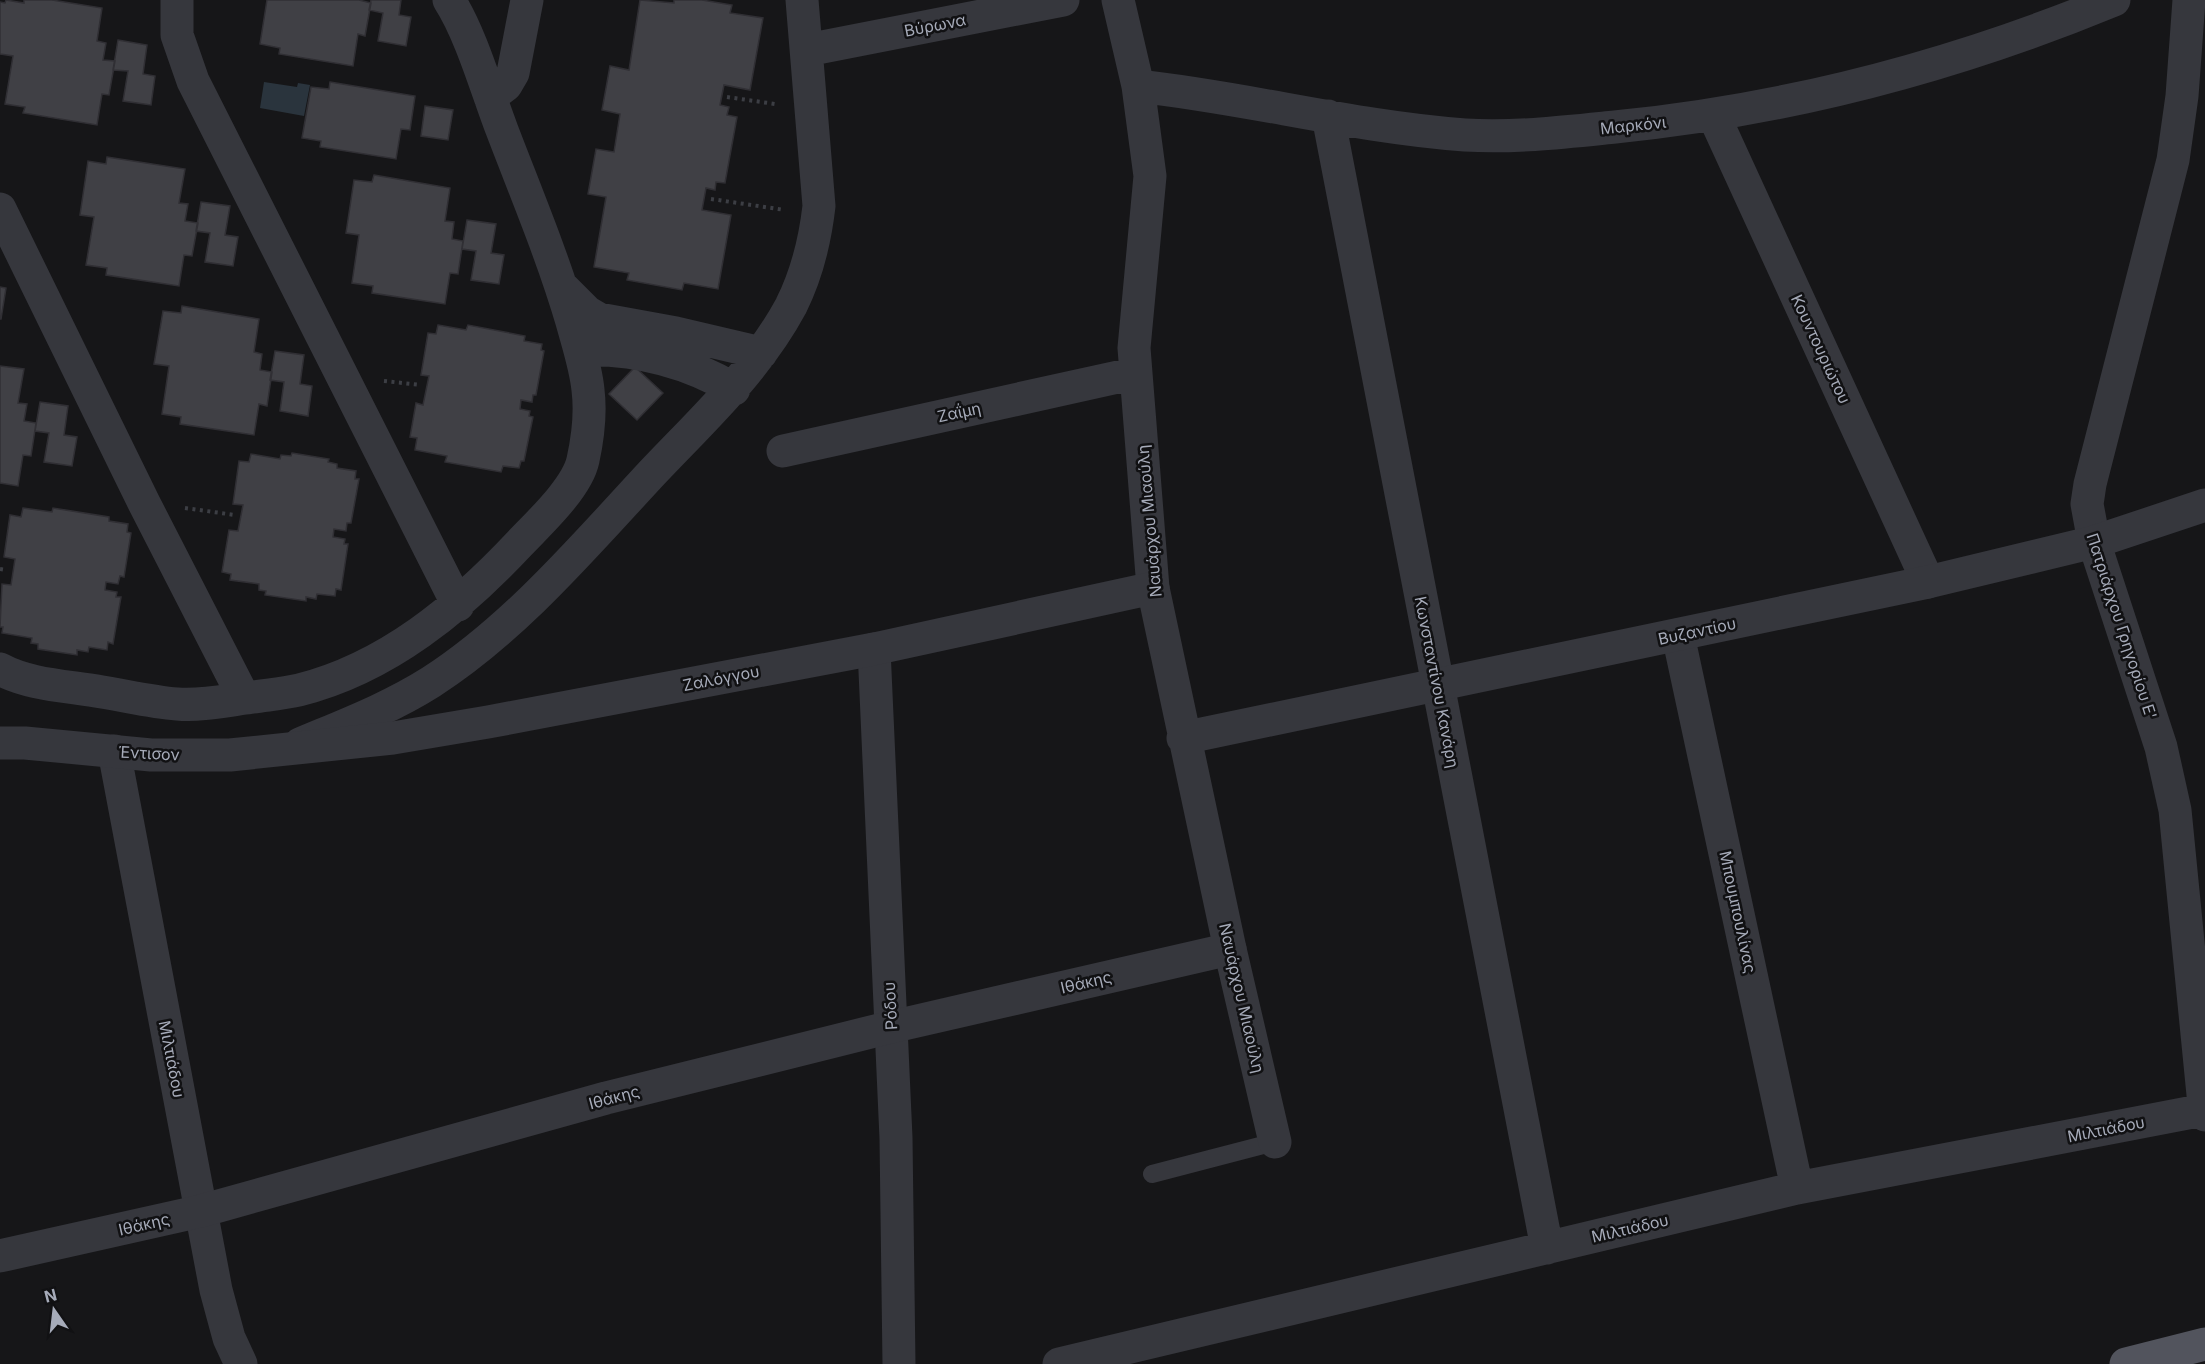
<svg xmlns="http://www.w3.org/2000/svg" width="2205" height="1364" viewBox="0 0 2205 1364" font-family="Inter,sans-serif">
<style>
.water{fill:#2a343d}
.building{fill:#404045;stroke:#302f34;stroke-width:1.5}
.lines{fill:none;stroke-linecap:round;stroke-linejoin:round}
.path{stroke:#3c3e44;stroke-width:4;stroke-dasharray:3 4.5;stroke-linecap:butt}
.service{stroke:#36373d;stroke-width:18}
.minor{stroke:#36373d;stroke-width:33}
.tertiary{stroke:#36373d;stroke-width:33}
.primary{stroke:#52545d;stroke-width:33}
.labels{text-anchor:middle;stroke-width:5;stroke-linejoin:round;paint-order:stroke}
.street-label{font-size:16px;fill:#a6abb9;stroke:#111113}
</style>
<rect width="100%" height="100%" fill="#161618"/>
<path class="water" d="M264,82l33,5 1,-4 12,2 -6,31 -44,-8z"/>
<path class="building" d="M6,0l18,3v-3h28l50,8 -5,33 9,2 -3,17 12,1 -6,34 -7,-1 -5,31 -74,-12 2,-6 -20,-3 8,-48 -13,-2v-52l5,1z
M267,0h92l12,3 -6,33 -7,-2 -5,32 -74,-12 1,-6 -20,-4z
M371,0h30l-2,15 12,2 -5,29 -28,-5 5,-28 -14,-3z
M640,0l34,3v-3h28l30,5 -2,8 33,5 -13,72 -26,-5 -4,20 9,2 -2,8 10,2 -12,66 -9,-1 -1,8 -9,-2 -4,22 29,5 -13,74 -34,-6 -2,7 -55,-10 2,-7 -35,-6 12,-70 -18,-3 8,-45 18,3 6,-38 -18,-4 8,-44 19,4z
M118,40l29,5 -4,29 12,2 -4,29 -28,-4 5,-30 -15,-1z
M330,82l85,14 -5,34 -9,-1 -5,30 -76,-12 1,-6 -19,-3 9,-51 18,2z
M425,106l28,4 -5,30 -27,-4z
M107,157l78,12 -6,34 9,1 -3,17 13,2 -6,33 -8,-1 -5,31 -73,-11 1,-7 -21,-3 8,-48 -14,-2 8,-54 18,3z
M374,175l76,13 -5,33 9,1 -2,17 11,2 -5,33 -8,-1 -5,31 -73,-11 1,-7 -21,-3 7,-48 -13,-2 8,-53 18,2z
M201,202l29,4 -5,29 13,2 -5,29 -28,-4 5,-29 -14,-2z
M467,220l29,4 -5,29 13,2 -5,29 -28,-4 5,-29 -14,-2z
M0,287l6,1 -5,31h-1z
M182,306l77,13 -5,33 8,2 -2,16 12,2 -5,34 -8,-2 -5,31 -74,-11 1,-7 -19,-3 7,-48 -15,-2 9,-53 18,2z
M438,325l28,5 2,-5 57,11 -1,5 18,3 -1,6 3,1 -8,44h-3l-1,7 -11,-2 -1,9 10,2 -1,5 4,1 -9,44h-3l-2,7 -16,-2 -2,6 -56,-10 2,-6 -32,-6 2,-12 -7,-1 6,-34 7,2 6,-29 -8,-1 7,-42 8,1z
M275,351l29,4 -4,29 12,2 -4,30 -28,-5 4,-29 -14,-2z
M0,366l24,3 -6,34 9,1 -3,17 12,2 -5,33 -8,-1 -5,31 -18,-3z
M635,367l28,26 -26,27 -28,-26z
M40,402l28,4 -4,29 13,2 -5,29 -28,-4 5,-29 -14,-2z
M292,453l37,6 -1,3 9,2v4l19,3 -1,8h4l-8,44h-4l-1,8 -12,-2 -1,8 12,2 -1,5h4l-7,46 -5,-1 -1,7 -18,-2 -1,5 -10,-2v4l-41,-6 1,-4 -7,-1v-6l-29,-4 1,-6 -9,-2 7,-42 9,1 5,-26 -10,-1 6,-43 10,1 2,-8 29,5 1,-4 10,1z
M23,508l29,4 1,-4 56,9v4l19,3 -1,8 4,1 -7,44 -4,-1 -2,8 -12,-2 -1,8 12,2 -1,5h5l-8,47 -5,-2 -1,8 -18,-3 -1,5 -11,-2v5l-39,-6v-5l-7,-1 1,-5 -30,-5 1,-6h-3l2,-43 9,1 4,-26 -11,-2 6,-42 11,2z"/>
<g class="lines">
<path class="path" d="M727,97l48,7
M711,199l74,11
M384,381l37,4
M185,508l50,7
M0,569l6,1"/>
<path class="service" d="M1152,1174l123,-32"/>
<path class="minor" d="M177,0v35l16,46 265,524
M1118,0l20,86 12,90 -16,172 19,240
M2189,0l-7,96 -9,64 -83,324 -3,20 7,38 67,205 14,63 30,305
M807,50l256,-50
M1138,86c110,12 217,41 327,49 50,3 101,-3 150,-8 172,-17 339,-61 499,-127
M490,97l16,-12 7,-12 14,-73
M1328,116l219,1132
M1714,116l214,466
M0,209l144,294 100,195
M561,286l26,26 12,7 77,14 85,20
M580,350c55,-2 106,11 154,39
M783,451l353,-78
M1678,635l119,553
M874,649l22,489 3,226
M0,669c29,16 69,17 102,23 25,4 50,10 75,12 24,2 47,-3 70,-6 17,-3 35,-4 52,-8 88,-22 160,-82 221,-147 19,-20 57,-55 63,-83 5,-23 8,-46 5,-70 -2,-22 -10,-46 -16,-68 -19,-65 -46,-129 -70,-192 -15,-39 -31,-96 -53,-130
M300,744c45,-19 90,-36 131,-62 84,-54 154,-137 221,-209 50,-53 104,-102 139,-167 16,-32 24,-65 28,-100l-17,-206
M114,751l102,539 13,48 12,26
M1230,949l45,193
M1059,1364l738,-176 407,-78"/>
<path class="tertiary" d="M1183,738l745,-156 166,-40 111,-37
M0,743h25l126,12h79l163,-17 95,-16 386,-73 279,-61 77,361 -339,78 -285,71 -405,113 -201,45"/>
<path class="primary" d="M2126,1364l79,-20"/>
</g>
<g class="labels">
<g class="street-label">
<text transform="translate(935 25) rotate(-11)" y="6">Βύρωνα</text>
<text transform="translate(1633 125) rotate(-6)" y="6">Μαρκόνι</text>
<text transform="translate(1821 349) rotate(65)" y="6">Κουντουριώτου</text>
<text transform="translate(959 412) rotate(-12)" y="6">Ζαΐμη</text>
<text transform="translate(1149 521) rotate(-95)" y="6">Ναυάρχου Μιαούλη</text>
<text transform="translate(2122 626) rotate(72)" y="6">Πατριάρχου Γρηγορίου Ε'</text>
<text transform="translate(1697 631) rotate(-12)" y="6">Βυζαντίου</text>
<text transform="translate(721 678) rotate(-11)" y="6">Ζαλόγγου</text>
<text transform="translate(1437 682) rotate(79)" y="6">Κωνσταντίνου Κανάρη</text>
<text transform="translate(149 753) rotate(3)" y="6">Έντισον</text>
<text transform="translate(1738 912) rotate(78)" y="6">Μπουμπουλίνας</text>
<text transform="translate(1086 982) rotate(-13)" y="6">Ιθάκης</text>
<text transform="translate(1242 998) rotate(77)" y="6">Ναυάρχου Μιαούλη</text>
<text transform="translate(890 1006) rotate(-93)" y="6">Ρόδου</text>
<text transform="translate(172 1059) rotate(79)" y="6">Μιλτιάδου</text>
<text transform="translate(614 1097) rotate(-15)" y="6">Ιθάκης</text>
<text transform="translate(2106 1129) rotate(-11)" y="6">Μιλτιάδου</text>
<text transform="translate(144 1224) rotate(-13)" y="6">Ιθάκης</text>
<text transform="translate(1630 1228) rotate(-13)" y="6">Μιλτιάδου</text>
</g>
</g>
<g transform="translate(54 1310) rotate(346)" stroke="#111113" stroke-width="4.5" paint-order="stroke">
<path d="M0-4.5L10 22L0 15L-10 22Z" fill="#a6abb9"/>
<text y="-9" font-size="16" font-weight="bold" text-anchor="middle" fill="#a6abb9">N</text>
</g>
</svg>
